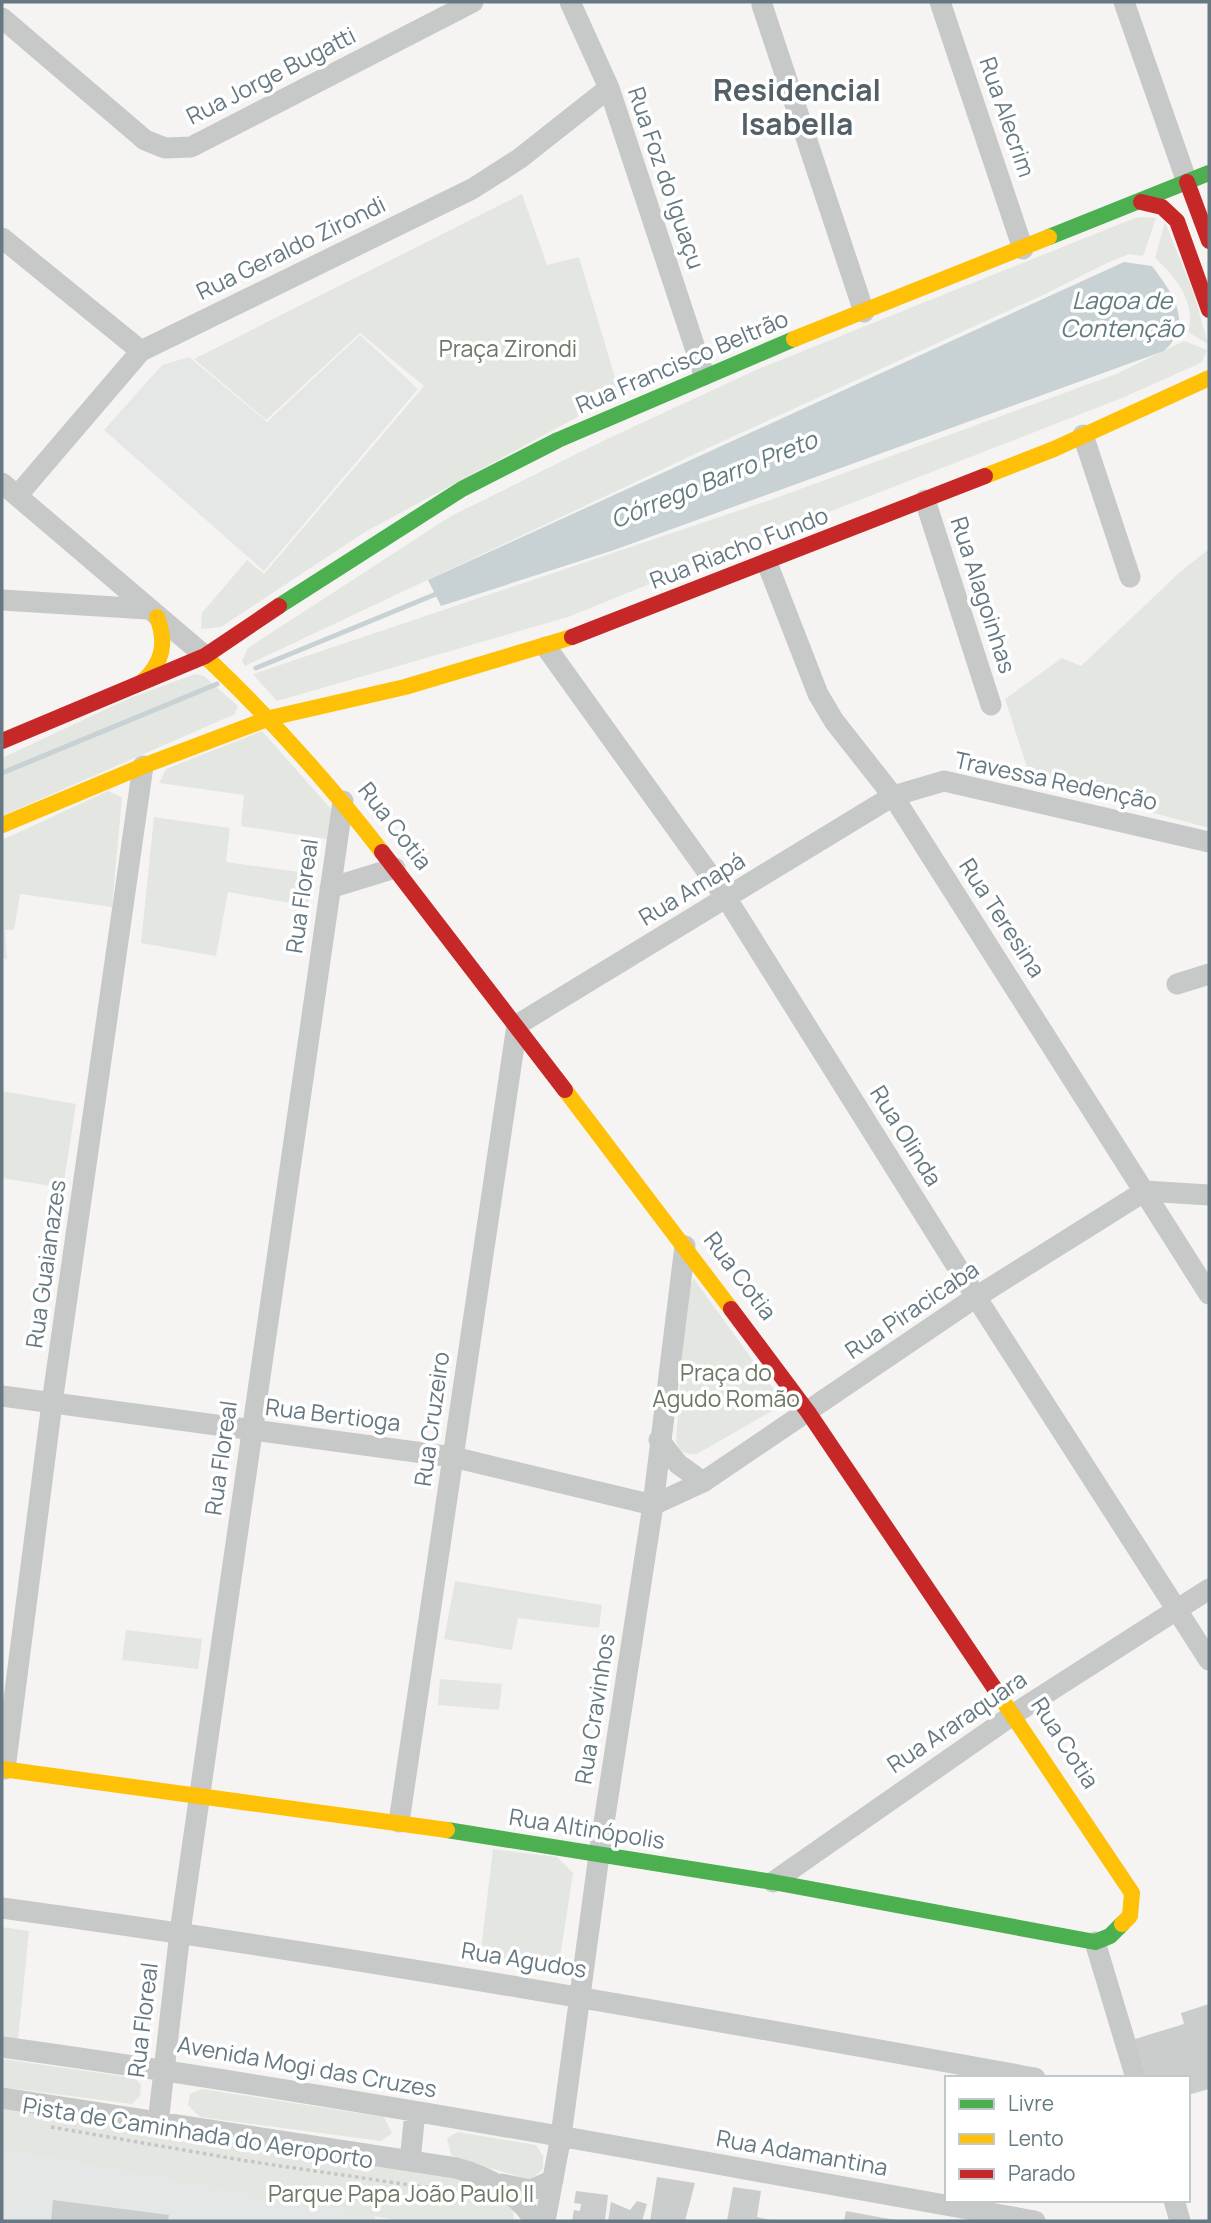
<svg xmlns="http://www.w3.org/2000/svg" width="1211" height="2223" viewBox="0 0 1211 2223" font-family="Manrope,sans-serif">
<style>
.built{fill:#e5e6e6}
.green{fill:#e4e6e1}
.water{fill:#c8d1d3}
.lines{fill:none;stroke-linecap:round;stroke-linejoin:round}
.stream{stroke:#c8d1d3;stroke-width:5}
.building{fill:#cbcccc}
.path{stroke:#c5c6c7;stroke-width:3.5;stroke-dasharray:3.5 3.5;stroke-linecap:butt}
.street{stroke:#c7c8c8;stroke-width:21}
.fast{stroke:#4caf50;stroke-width:16}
.slow{stroke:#ffc107;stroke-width:16}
.jam{stroke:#c62828;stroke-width:16}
.labels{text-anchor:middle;stroke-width:7;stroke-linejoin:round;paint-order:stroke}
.street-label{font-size:23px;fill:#667882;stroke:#fff}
.park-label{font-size:23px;fill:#6b7965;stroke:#fff}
.water-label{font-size:24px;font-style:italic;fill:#627a7f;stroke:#fff}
.district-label{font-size:30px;font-weight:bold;fill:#546067;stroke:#fff}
</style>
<rect width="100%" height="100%" fill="#f5f4f3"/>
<path class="built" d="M360,335l58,54 -154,182 -160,-141 58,-65 27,-8 78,65z
M2,2150l373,66v5h-373z"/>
<path class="green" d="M522,194l25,71 32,-8 41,137 -255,138 -144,95 -20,2 1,-16 45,-53 17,14 160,-188 -64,-53 -94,87 -72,-61z
M1147,217l9,1 -13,38 -14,-2 -20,8 -64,32 -348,159 -452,213 -3,-5 6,-13 203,-132 154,-76 153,-71 377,-151z
M1165,222l29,72 14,50 -20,-12c9,-29 -13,-56 -33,-74z
M1184,341l23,9 -5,12 -8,4 -72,32 -319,124 -235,95 -291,84 -24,-27 517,-174 346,-126z
M1209,549v279l-178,-48 -26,-81 57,-41 19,8 98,-93z
M195,674l9,2 34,30 -3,8 -233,102v-58l128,-60z
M262,731l69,78 -4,30 -86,-13 3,-31 -85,-12 7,-14z
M108,791l14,6 -10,110 -92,-13 -6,36h-9l2,29 -5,-1v-118z
M154,817l76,11 -4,34 87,12 -6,32 -79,-14 -12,64 -75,-13z
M2,1091l74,13 -13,84 -61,-10z
M694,1279l86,119 -3,10 -80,46c-12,1 -17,-2 -21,-13l11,-154z
M455,1581l147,24 -3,23 -81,-10 -6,32 -68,-11z
M126,1630l76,9 -4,30 -76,-9z
M440,1679l62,5 -3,26 -61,-5z
M493,1849l64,8 16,16 -13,85 -16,8 -64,-8z
M2,1927l27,4 -11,109 -16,-2z
M2,2059l133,19 6,7 -1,11 -8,8 -130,-17z
M202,2089l182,28 8,16 -11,8 -181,-24 -12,-12 2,-11z
M2,2108l465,69 46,28 1,16h-113l-399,-71z
M458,2132l78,13 7,11v13l-13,11 -72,-22 -7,-3 -4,-17z"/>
<path class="water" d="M1124,262l28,4c20,27 43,56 12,85l-550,199 -173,56 -13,-26z"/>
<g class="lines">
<path class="stream" d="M256,668l185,-76
M2,773l215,-89"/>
</g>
<path class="building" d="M1209,2004v85l-21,6v-17h-41l-12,-39 49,-15 -3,-11z
M657,2177l38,6 -10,38h-35z
M733,2187l28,4 -4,26 18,4h-48z
M576,2191l32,4 -3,26h-33l2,-11 6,1 1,-7 -7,-1z
M53,2200l116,15 -1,6h-117z
M637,2201l10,3 -5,17h-34l3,-19 19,8z
M846,2211l49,9 -1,1h-50z"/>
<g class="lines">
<path class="path" d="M51,2127l196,34 218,32"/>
<path class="street" d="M570,2l39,86 95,287
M940,2l83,247
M1124,2l63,180
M762,5l102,307
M2,18l143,122 20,8 26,-1 282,-145
M2,238l139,113 331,-162 47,-30 90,-71
M1083,435l47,142
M2,483l203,173
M17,496l124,-145
M925,500l66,205
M767,563l51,131 16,27 59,75 316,498
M2,600l145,9
M546,647l181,252 249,398 233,363
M330,888l65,-20
M1177,984l32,-10
M2,1396l451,61 200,48
M659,1440l19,24 25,18
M653,1505l50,-23 273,-185 169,-106 64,4
M5,1769l47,-366 91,-637
M399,1822l118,-797 376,-229 51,-15 265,61
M773,1882l241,-168 195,-125
M2,1908c346,47 690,108 1033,170
M1095,1942l41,136
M2,2047c346,48 689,113 1033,174
M2,2098l454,70c33,9 60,24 79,53
M158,2123l22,-191 163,-1131
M410,2161l5,-49
M501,2184l30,6 22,-10
M1174,2200l6,21
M545,2221l16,-85 38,-281 54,-350 32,-259"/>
<path class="fast" d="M1049,237l160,-64
M279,606l183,-117 96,-49 236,-101
M447,1830l326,52 322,60 15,-6 12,-12"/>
<path class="slow" d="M794,339l255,-102
M985,476l69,-27 155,-71
M205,656c64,61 123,126 177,196
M142,682c21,-19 25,-39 15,-65
M2,825l141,-59 127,-48 135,-31 167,-50
M565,1090l166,219
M995,1689l137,204 -2,23 -8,8
M2,1769l445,61"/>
<path class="jam" d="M1187,182l22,59
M1141,202l21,5 15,14 32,89
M572,637l413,-161
M2,741l203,-85 74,-50
M382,852l183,238
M731,1309l77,103 187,277"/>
</g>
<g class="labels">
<g class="street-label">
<text transform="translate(271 76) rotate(-27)" y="8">Rua Jorge Bugatti</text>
<text transform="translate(1007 117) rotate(71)" y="8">Rua Alecrim</text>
<text transform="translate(666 178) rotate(71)" y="8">Rua Foz do Iguaçu</text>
<text transform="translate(291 248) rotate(-26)" y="8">Rua Geraldo Zirondi</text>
<text transform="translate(682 362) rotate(-23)" y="8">Rua Francisco Beltrão</text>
<text transform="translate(739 548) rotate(-21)" y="8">Rua Riacho Fundo</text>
<text transform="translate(983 595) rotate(72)" y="8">Rua Alagoinhas</text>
<text transform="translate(1056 781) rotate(12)" y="8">Travessa Redenção</text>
<text transform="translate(395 826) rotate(52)" y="8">Rua Cotia</text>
<text transform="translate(692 889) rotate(-31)" y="8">Rua Amapá</text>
<text transform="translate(302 896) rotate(-82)" y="8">Rua Floreal</text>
<text transform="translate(1002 918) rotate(57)" y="8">Rua Teresina</text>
<text transform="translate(906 1136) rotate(58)" y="8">Rua Olinda</text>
<text transform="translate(46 1264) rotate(-82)" y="8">Rua Guaianazes</text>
<text transform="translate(740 1276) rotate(53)" y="8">Rua Cotia</text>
<text transform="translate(912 1310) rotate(-34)" y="8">Rua Piracicaba</text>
<text transform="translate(333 1415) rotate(7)" y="8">Rua Bertioga</text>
<text transform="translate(432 1419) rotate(-82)" y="8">Rua Cruzeiro</text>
<text transform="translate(221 1458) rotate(-82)" y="8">Rua Floreal</text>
<text transform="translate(595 1709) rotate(-81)" y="8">Rua Cravinhos</text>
<text transform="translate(957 1722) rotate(-34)" y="8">Rua Araraquara</text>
<text transform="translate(1065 1743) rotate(57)" y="8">Rua Cotia</text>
<text transform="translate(587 1829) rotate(9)" y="8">Rua Altinópolis</text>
<text transform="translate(524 1960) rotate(9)" y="8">Rua Agudos</text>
<text transform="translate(143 2020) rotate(-83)" y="8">Rua Floreal</text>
<text transform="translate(307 2067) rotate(10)" y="8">Avenida Mogi das Cruzes</text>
<text transform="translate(198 2133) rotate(9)" y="8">Pista de Caminhada do Aeroporto</text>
<text transform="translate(802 2153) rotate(10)" y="8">Rua Adamantina</text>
</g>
<g class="park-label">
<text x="508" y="357">Praça Zirondi</text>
<text x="726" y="1381">Praça do<tspan x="726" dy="26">Agudo Romão</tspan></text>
<text x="401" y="2202">Parque Papa João Paulo II</text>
</g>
<g class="water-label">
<text x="1122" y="309">Lagoa de<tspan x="1122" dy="28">Contenção</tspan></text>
<text transform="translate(714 480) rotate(-22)" y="8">Córrego Barro Preto</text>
</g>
<g class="district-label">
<text x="797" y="101">Residencial<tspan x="797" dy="34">Isabella</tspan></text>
</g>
</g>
<rect width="1211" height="2223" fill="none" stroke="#667882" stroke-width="7"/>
<rect x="945" y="2076" width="245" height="126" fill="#ffffff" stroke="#c2c9cd" stroke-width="2"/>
<rect x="959" y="2099" width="35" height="10" fill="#4caf50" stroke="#c2c9cd" stroke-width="2"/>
<text x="1008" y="2111" font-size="21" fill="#667882">Livre</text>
<rect x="959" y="2134" width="35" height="10" fill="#ffc107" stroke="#c2c9cd" stroke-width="2"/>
<text x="1008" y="2146" font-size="21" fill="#667882">Lento</text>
<rect x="959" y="2169" width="35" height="10" fill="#c62828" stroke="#c2c9cd" stroke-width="2"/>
<text x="1008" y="2181" font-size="21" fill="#667882">Parado</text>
</svg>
